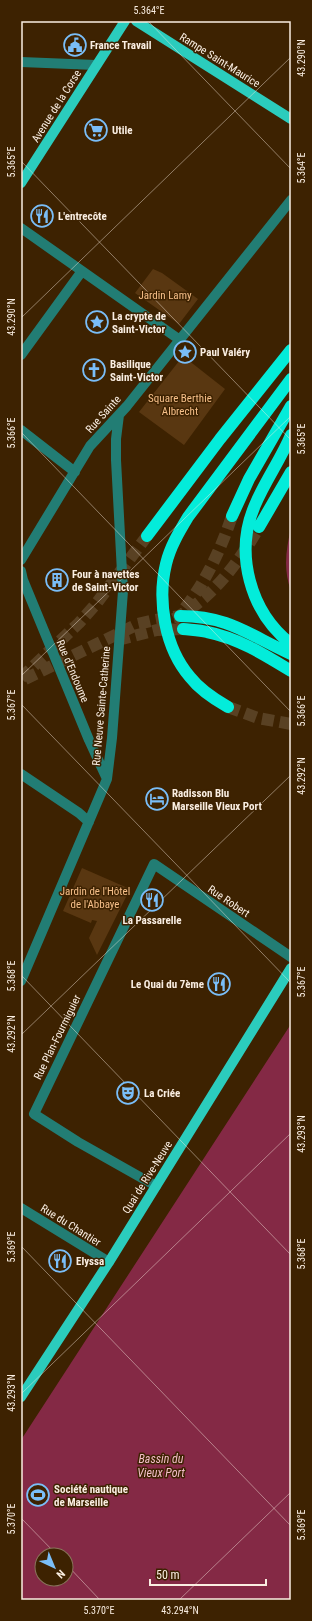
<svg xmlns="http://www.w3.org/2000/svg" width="312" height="1621" viewBox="0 0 312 1621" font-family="'Roboto Condensed',sans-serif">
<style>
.green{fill:#593711}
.water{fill:#842945;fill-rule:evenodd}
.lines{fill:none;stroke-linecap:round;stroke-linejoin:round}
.highway-tunnel{stroke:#594123;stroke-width:12;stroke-dasharray:12 6;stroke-linecap:butt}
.minor{stroke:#227d74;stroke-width:10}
.major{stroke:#2bccbd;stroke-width:10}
.highway{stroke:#03ecda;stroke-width:12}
.ticks{fill:none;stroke:#faeee2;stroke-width:1;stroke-opacity:0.45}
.labels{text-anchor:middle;stroke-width:3;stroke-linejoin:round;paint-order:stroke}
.poi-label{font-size:11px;font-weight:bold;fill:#faeee2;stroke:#3d2201;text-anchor:start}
.street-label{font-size:11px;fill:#faeee2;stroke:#3d2201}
.park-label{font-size:11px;fill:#f6bf89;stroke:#3d2201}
.water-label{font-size:12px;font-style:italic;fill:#f3bec9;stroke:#3d2201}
.neatline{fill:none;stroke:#faeee2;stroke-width:1.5}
.ticks-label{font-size:10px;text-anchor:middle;fill:#faeee2}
</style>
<rect width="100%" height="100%" fill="#3d2201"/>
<path class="green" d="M153,269l9,4 36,26 -19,25 -44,-31z
M183,356l42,33 -41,56 -45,-33z
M82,868l48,21 -33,66 -8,-17 8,-17 -5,-1 -1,3 -28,-12z"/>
<path class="water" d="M291,528v63c-8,-22 -5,-41 0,-63z
M291,1024v576h-270v-160zM42,1555h24v24h-24z"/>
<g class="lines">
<path class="highway-tunnel" d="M185,608c21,-27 36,-59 47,-92
M174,619c38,-21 64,-55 85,-92
M118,640l39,-10 26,-1
M21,678l58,-55 17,-19 51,-68
M25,679l113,-55 17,-4 25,-4
M228,707l30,11 33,6"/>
<path class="minor" d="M21,62l75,3
M21,228l159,112
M21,355l61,-84
M21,430l54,42
M21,560l69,-114 37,-40 164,-206
M21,571l2,9 66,160 18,39
M21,774l58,39 10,9
M21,981l86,-202 5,-41 11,-147 -7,-131v-21l3,-24
M156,1186l-78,-44 -44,-28 120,-250 137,93
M21,1208l88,54"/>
<path class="major" d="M136,21l155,98
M21,183l104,-162
M21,1397l88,-135 182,-294"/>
<path class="highway" d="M291,435c-10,24 -26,46 -36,70 -21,48 -5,107 36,139
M232,516l17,-37 42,-73
M259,527l32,-55
M147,536l73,-97 71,-89
M180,616c49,0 69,19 111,38
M183,629c8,1 16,1 24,3 31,6 58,23 84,39
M228,707c-14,-8 -28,-17 -38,-30 -25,-29 -33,-76 -24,-113 4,-17 13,-32 22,-47l103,-138"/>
</g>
<path class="ticks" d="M148,21l143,148M21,161l270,279M21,318l270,-261M21,432l270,280M21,676l270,-260M21,704l270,279M21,975l270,280M21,1035l270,-260M21,1246l270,280M21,1394l270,-261M21,1518l36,37M66,1564l34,36M179,1600l112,-108"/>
<defs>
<g id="civic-ring" transform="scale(1.15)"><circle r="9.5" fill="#3d2201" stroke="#7abef8" stroke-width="1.5"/><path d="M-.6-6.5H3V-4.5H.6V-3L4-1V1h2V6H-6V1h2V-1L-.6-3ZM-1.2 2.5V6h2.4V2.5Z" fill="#7abef8"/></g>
<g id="supermarket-ring" transform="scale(1.15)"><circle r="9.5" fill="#3d2201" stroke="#7abef8" stroke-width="1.5"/><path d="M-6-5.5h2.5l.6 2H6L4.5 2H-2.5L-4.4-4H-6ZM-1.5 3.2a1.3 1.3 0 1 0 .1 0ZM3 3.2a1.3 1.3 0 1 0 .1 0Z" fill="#7abef8"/></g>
<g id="restaurant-ring" transform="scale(1.15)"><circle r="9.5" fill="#3d2201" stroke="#7abef8" stroke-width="1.5"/><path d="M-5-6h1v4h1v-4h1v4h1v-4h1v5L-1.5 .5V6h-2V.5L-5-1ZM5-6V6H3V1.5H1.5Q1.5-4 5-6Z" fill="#7abef8"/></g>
<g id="sight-ring" transform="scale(1.15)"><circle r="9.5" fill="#3d2201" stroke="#7abef8" stroke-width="1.5"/><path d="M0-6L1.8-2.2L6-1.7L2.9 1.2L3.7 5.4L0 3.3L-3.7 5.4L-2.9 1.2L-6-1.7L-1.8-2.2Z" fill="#7abef8"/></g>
<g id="church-ring" transform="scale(1.15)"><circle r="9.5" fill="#3d2201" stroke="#7abef8" stroke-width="1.5"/><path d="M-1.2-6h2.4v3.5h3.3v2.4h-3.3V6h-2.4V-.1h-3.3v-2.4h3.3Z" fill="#7abef8"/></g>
<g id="building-ring" transform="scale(1.15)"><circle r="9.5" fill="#3d2201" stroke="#7abef8" stroke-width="1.5"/><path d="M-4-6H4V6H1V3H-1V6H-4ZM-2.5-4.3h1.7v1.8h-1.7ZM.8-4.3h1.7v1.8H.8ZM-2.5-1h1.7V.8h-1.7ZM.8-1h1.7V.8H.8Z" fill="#7abef8"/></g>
<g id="hotel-ring" transform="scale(1.15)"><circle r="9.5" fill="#3d2201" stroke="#7abef8" stroke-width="1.5"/><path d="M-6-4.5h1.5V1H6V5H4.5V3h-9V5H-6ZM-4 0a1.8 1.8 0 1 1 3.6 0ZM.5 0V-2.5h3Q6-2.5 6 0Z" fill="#7abef8"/></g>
<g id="theatre-ring" transform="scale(1.15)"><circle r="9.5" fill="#3d2201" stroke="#7abef8" stroke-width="1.5"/><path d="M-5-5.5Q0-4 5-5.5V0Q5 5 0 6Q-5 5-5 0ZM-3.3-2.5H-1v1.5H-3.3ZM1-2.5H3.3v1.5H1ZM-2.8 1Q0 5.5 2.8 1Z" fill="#7abef8"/></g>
<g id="stadium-ring" transform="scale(1.15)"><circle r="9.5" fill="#3d2201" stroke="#7abef8" stroke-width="1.5"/><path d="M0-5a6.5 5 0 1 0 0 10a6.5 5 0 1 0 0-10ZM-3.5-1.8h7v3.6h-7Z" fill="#7abef8"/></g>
</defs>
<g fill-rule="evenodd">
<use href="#civic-ring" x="75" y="45"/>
<use href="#supermarket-ring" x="96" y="130"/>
<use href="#restaurant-ring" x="42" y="216"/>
<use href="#sight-ring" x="97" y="322"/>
<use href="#sight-ring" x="185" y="352"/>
<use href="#church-ring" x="94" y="370"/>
<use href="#building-ring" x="57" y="580"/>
<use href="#hotel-ring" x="157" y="799"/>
<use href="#restaurant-ring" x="152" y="900"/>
<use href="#restaurant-ring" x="219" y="984"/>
<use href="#theatre-ring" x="128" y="1093"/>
<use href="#restaurant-ring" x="60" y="1261"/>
<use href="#stadium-ring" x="38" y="1495"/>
</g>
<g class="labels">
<g class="poi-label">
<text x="90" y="49">France Travail</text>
<text x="112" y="134">Utile</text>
<text x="58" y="220">L'entrecôte</text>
<text x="112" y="320">La crypte de<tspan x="112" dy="13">Saint-Victor</tspan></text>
<text x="200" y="356">Paul Valéry</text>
<text x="110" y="368">Basilique<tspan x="110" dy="13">Saint-Victor</tspan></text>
<text x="72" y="578">Four à navettes<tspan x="72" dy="13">de Saint-Victor</tspan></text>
<text x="172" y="797">Radisson Blu<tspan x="172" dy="13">Marseille Vieux Port</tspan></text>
<text x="152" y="924" text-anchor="middle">La Passarelle</text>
<text x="204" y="988" text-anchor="end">Le Quai du 7ème</text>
<text x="144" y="1097">La Criée</text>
<text x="76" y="1265">Elyssa</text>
<text x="54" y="1493">Société nautique<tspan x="54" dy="13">de Marseille</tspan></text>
</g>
<g class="street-label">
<text transform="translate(220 60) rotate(32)" y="4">Rampe Saint-Maurice</text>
<text transform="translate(56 106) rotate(-58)" y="4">Avenue de la Corse</text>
<text transform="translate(103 414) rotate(-48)" y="4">Rue Sainte</text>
<text transform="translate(73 671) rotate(67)" y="4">Rue d'Endoume</text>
<text transform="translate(101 706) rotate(-85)" y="4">Rue Neuve Sainte-Catherine</text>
<text transform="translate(229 901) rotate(34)" y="4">Rue Robert</text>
<text transform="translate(57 1037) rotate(-64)" y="4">Rue Plan-Fourmiguier</text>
<text transform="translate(147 1177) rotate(-58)" y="4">Quai de Rive-Neuve</text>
<text transform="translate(71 1225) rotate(32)" y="4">Rue du Chantier</text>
</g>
<g class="park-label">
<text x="165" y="299">Jardin Lamy</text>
<text x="180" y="402">Square Berthie<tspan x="180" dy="13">Albrecht</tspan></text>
<text x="95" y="895">Jardin de l'Hôtel<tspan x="95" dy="13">de l'Abbaye</tspan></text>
</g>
<g class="water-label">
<text x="161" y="1463">Bassin du<tspan x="161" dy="14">Vieux Port</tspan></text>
</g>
</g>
<rect width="312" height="1621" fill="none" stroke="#3d2201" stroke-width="44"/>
<g transform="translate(54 1567) rotate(136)"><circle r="19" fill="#3d2201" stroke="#89745b"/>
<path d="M0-3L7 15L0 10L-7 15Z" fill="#7abef8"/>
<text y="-6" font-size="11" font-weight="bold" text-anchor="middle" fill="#faeee2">N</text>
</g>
<path d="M150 1579v6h116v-6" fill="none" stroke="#faeee2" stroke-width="2"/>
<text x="156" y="1579" font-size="12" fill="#faeee2" stroke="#3d2201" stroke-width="3" paint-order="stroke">50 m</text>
<rect x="22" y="22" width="268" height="1577" class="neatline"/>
<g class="ticks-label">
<text x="149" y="14">5.364°E</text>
<text transform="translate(301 58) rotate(-90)" y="4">43.290°N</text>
<text transform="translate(11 162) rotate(-90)" y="4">5.365°E</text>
<text transform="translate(301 168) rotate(-90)" y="4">5.364°E</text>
<text transform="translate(11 317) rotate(-90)" y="4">43.290°N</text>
<text transform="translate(11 433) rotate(-90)" y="4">5.366°E</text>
<text transform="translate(301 439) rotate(-90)" y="4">5.365°E</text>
<text transform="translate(11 705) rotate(-90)" y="4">5.367°E</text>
<text transform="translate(301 711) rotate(-90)" y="4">5.366°E</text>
<text transform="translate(301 776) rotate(-90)" y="4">43.292°N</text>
<text transform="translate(11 976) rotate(-90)" y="4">5.368°E</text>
<text transform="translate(301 982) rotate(-90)" y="4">5.367°E</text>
<text transform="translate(11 1034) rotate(-90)" y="4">43.292°N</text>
<text transform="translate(301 1134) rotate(-90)" y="4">43.293°N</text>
<text transform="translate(11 1247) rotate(-90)" y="4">5.369°E</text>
<text transform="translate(301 1254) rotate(-90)" y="4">5.368°E</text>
<text transform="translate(11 1393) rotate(-90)" y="4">43.293°N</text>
<text transform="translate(11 1519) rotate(-90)" y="4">5.370°E</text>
<text transform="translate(301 1525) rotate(-90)" y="4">5.369°E</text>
<text x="99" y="1614">5.370°E</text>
<text x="180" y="1614">43.294°N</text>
</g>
</svg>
